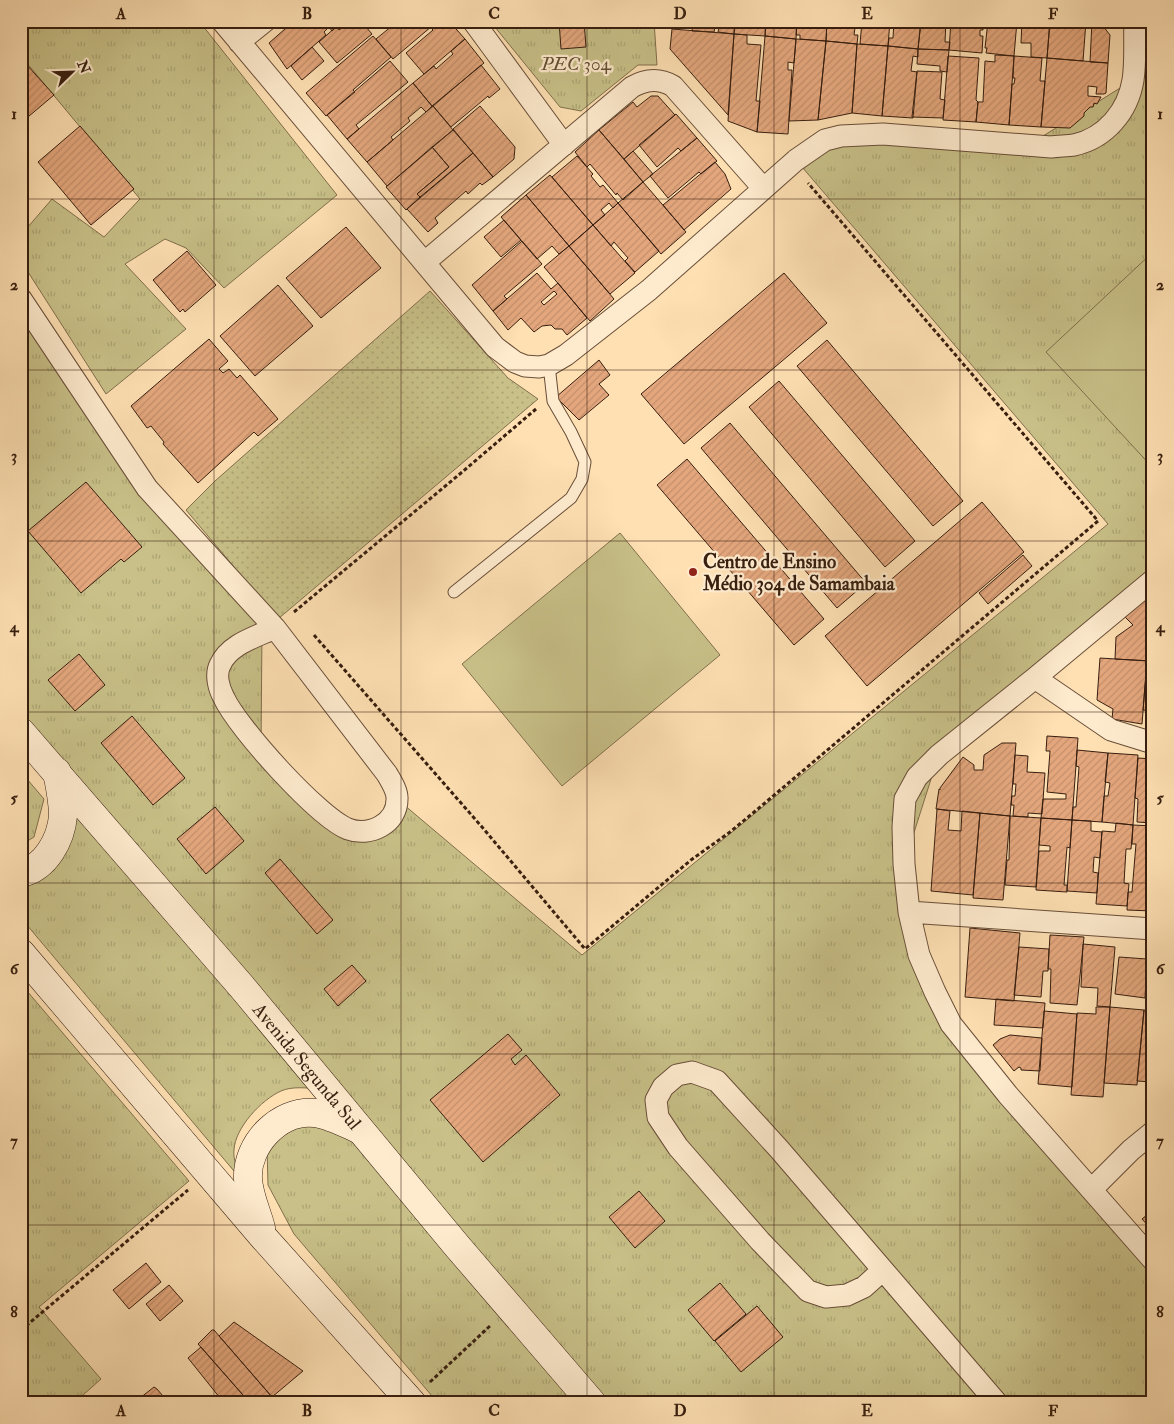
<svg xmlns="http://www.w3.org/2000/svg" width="1174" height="1424" viewBox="0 0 1174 1424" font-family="'IM FELL Double Pica',serif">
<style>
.grass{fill:url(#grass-dots);stroke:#806f4c}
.park{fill:url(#park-tufts);stroke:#806f4c}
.pitch{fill:#c8c088;stroke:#806f4c}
.building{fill:url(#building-hatch);stroke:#371e0f;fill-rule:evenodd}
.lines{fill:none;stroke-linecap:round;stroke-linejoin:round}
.lane-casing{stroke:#694e38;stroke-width:13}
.street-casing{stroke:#694e38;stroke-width:23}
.secondary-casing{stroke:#371e0f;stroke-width:29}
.path{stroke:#371e0f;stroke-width:3;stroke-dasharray:4 2.5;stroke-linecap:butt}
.lane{stroke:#feebce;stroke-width:11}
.street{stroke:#feebce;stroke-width:21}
.secondary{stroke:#feebce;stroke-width:28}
.grid{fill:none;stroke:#371e0f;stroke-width:1;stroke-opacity:0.55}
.poi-dot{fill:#8f2418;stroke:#feebce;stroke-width:2}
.labels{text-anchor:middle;stroke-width:4.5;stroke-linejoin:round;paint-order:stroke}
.park-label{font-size:19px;font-style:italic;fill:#624f33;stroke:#feebce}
.poi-label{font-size:19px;font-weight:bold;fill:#371e0f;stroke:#feebce;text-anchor:start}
.street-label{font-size:19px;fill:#371e0f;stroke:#feebce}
.neatline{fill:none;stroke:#371e0f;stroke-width:2}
.grid-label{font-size:16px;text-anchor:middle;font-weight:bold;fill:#371e0f}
</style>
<defs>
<pattern id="grass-dots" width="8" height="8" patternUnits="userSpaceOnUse" patternTransform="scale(1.25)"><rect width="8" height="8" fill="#c8c088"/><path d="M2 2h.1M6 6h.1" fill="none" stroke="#aca574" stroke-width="1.8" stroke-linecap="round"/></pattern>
<pattern id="park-tufts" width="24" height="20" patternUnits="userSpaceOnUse" patternTransform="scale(1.25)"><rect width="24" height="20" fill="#c8c088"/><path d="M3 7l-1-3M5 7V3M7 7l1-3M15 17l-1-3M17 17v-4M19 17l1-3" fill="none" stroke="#aca574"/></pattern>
<pattern id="building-hatch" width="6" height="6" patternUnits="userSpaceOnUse" patternTransform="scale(1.25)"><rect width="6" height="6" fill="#e4a77d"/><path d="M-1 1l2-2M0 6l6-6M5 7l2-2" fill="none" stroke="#c48f6b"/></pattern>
</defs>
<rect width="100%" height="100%" fill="#fee0b3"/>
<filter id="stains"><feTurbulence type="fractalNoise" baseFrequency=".004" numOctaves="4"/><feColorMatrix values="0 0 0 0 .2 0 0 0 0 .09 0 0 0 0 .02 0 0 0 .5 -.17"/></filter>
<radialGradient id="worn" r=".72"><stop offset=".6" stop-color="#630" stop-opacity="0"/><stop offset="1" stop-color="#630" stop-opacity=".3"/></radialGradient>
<path class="grass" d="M430,291l78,87 30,21 -260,220 -92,-109 29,-29z"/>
<path class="park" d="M21,21h178l138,174 -113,93 -38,-40 -21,-9 -40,25 61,65 -80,65 -85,-133v-26l31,-36 52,38 36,-38 -119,-143z
M490,21h164l3,44h-19l-57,46 -21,-4z
M1135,21h18v559l-214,174 -35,110 31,128 218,268v143h-561l-571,-671v-434l241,332 -1,118 99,83 37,-32 185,156 526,-431 -312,-364 22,-17 209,3 106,-66z
M21,772l23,27 -10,38 -13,8z
M72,798l248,291c-13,-1 -28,-3 -39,2 -20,9 -46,37 -47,59 -1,9 3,19 5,27l-218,-259v-36z
M21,984l168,197 -150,126 62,72 -27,24h-53z
M316,1122l38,19 224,262h-140l-144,-169 -26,-49 -1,-37 26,-22z"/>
<path class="pitch" d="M1153,252v216l-107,-116z
M620,533l100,122 -158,131 -100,-122z"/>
<path class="building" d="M294,21h49l-11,10 -3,-4 -5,5 2,3 -39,34 -18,-26z
M361,21l11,13 -35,29 -18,-21 18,-16 2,4 7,-5 -3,-4z
M398,21h40l-45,38 -17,-20z
M438,21h11l16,18 -41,35 -18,-21 27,-23 -3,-3z
M559,21h25l2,26 -25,2z
M693,21h42l-1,13 -16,-2 1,-4 -4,-1 -1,5 -22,-1z
M735,21h31l-1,15 -31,-2z
M766,21h31l-1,18 -31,-3z
M797,21h30l-1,20 -26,-2v-4h-4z
M827,21h32v7h-4l-1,7h4l-1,9 -31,-3z
M862,21h28l-2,25 -28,-2z
M894,21h27l-3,28 -30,-3 1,-8h4z
M921,21h25l-1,21h5l-1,8 -31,-1z
M951,21h13v7h3l3,-7h14l-1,9h-3v6h3l-1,17 -33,-3z
M988,21h29l-3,35 -28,-3 1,-5h-2z
M1022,21h28l-3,37 -16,-1v-14h-10z
M1050,21h36l-3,40 -36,-3z
M1092,21h7l11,14 -2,28 -18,-1z
M672,29l62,5 -6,81 -58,-66z
M734,34l13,1v9l14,1 -5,56h4l-3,31 -29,-11z
M373,36l18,21 -38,33 2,2 -29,24 -20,-23z
M765,36l31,3 -2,24 -6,-1v8h4l-4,64 -31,-2z
M465,39l19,24 -52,43 -19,-23 21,-17 2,3 17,-15 -2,-3z
M796,39l30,2 -8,79 -29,1z
M826,41l31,3 -5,69 -34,7z
M857,44l31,2 -6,70 -30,-3z
M888,46l30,3v8l-5,-1 -2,15 6,1 -4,46 -31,-2z
M312,47l12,14 -22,19 -11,-14z
M918,49l31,1 -2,22 -7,-1v-5l-23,-2z
M995,55l19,1 -5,69 -33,-3 2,-20h5l2,-41 10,1z
M948,56l31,2 -3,42 2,2 -2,20 -33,-2z
M1014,56l28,2 -2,23h5l-4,46 -32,-2 3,-41h2l1,-6h-2z
M1047,58l61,5 -2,30 -2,1h-8l1,-7 -9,-1v10l13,1 -4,7 -3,-1 -1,4h-3l-6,6v3l-14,12 -29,-1z
M390,61l18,21 -52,43 3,4 -12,10 -20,-24z
M26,64l28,31 -32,27 -1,-54z
M481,65l19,24 -11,9 -1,-2 -37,31 -18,-21z
M917,71l25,1 -2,27 5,1 -2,18 -31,-1z
M413,83l19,23 -6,6 -5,-5 -13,11 2,3 -19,16 2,3 -26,22 -20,-23z
M651,96h7l17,19 -51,44 -25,-29 34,-28 4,5z
M433,106l20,24 -66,56 -20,-24z
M480,106l35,41 -1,12 -21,18 -40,-48z
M676,114l21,24 -16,13 -3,-3 -21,19 -18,-22z
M80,126l54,63 -43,36 -53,-63z
M453,130l20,23 -53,44 -3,-3 32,-27 -17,-20z
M599,130l44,52 -20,18 -6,-7 -1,2 -26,-31 -3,3 -12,-15z
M697,138l20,23 -16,13 -2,-2 -31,26 -18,-22z
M432,147l17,20 -32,27 3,3 -14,13 -20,-23z
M633,151l20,23 -10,8 -19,-23z
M473,153l20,24 -11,8 -2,-2 -12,11 -2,-3 -31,27 3,5 -10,9 -21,-23z
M577,156l16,18 -2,2 9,11 3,-2 15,18 -5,5 -4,-5 -8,7 4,5 -12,10 -41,-48z
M715,162l10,12 6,15 -47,41 -21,-25z
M550,175l43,50 -24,21 -43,-51z
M643,182l43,50 -25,22 -43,-51z
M526,195l43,51 -10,8 -7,-8 -15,13 -36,-42z
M618,203l41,48 -24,21 -10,-11 3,-3 -14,-16 -3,4 -18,-21z
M504,220l17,20 -20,17 -17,-20z
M593,225l42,48 -25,21 -41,-48z
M346,227l35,41 -60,50 -35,-40z
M522,241l20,23 -38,32 3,3 -14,12 -21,-26z
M569,246l45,53 -24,22 -46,-54z
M187,251l29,34 -31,27 -2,-3 -3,3 -27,-32z
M537,273l14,16 7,-6 29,35 -20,17 -5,-6h-7l-4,-4 -9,1 -8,6 -13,-14 -13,12 -15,-19zM554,291l3,3 -13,11 -3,-3z
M784,273l43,50 -143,121 -43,-50z
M278,285l35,41 -58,50 -35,-40z
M209,339l19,22 -9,8 4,4 6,-4 8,9 3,-3 38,44 -20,17 -4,-4 -56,51 -35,-39 1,-2 -13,-16 -4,2 -16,-22z
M827,340l136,161 -30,25 -136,-160z
M599,360l11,15 -11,9 10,11 -30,25 -23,-23z
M779,381l136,160 -30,26 -136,-160z
M730,423l136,160 -29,25 -136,-160z
M687,459l137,160 -30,26 -137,-160z
M86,482l56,65 -18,15 -3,-3 -40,34 -53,-62z
M982,502l42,50 -157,134 -42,-50z
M1023,555l9,11 -44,38 -9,-11z
M1153,593v38h-3v5l3,1v24l-38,-2 1,-22 17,-12 -8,-8z
M79,654l26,31 -30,26 -27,-31z
M1100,658l47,3 -5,63 -30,-5 1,-10 -16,-9z
M1147,661h6v50l-10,-1z
M132,716l53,62 -32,27 -52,-62z
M1047,736l31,2 -6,82 -31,-2 2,-19h23v-5l-19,-2 3,-41h-4z
M1002,743h14l-6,73 -74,-7 3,-20 1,1v-2l23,-31 11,8v5h9l1,-15z
M1077,750l31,3 -6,69 -30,-2 1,-13h3l3,-40 -3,-1z
M1108,753l30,2 -5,70 -31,-3 2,-26h4l2,-13 -5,-1z
M1015,755l13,1 -1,16 18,1 -3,41 -14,-1v4l-15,-1 1,-11h-3l1,-9h3l1,-12h-3z
M1138,758l15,1v64l-16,-1 1,-23 -3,-1z
M215,807l29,34 -38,33 -29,-35z
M937,809l13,2 -2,19 13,1 1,-20 18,2 -7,82 -42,-4z
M980,813l30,3 -7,84 -30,-2z
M1010,816l31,2 -5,69 -31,-2 2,-25h2z
M1041,818l31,2 -2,28 -3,-1 -3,38h3v7l-31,-2 3,-39h11v-5l-11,-1z
M1072,820l19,1v10l11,1 -2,26 -6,-1 -1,15 5,1 -1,20 -30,-2z
M1116,823l17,2 -2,24h-5l-2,34 5,1 -2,22 -31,-2 6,-73 13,1z
M1133,825l20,1v85l-26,-1 1,-18h4l4,-48h-4z
M280,859l53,61 -16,14 -52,-61z
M970,928l50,5 -6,68 -49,-4z
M1050,935l34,2 -7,68 -27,-2 1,-34h-3z
M1148,943h5v60l-4,-1 1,-20 -4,-1z
M1083,944l32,3 -5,60 -13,-1 1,-18 -17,-1z
M1019,947l30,2 -1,22h-5l-2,26 -27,-2z
M1119,957l28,2 -2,39 -30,-4z
M352,965l14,16 -28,25 -14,-17z
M996,999l49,4 -2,25 -49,-3z
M1096,1007h14l-7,90 -32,-2 6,-82 19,1z
M1110,1007l34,3 -7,75 -33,-2z
M1144,1010l9,1v71l-16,-1z
M1044,1011l33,3 -5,73 -34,-3z
M508,1034l14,16 -11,9 4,6 11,-10 34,40 -77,67 -53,-62z
M1010,1035l32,3 -2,33 -19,-1v-2l-2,-1 -5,4 -21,-26 7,-6z
M639,1191l26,30 -30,27 -26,-31z
M1153,1210v21l-11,-12z
M146,1263l15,19 -32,27 -16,-19z
M720,1283l26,31 -32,27 -26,-31z
M169,1285l14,16 -23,20 -14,-17z
M757,1306l26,31 -42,35 -26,-31z
M234,1322l69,49 -31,26 -53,-61z
M212,1330h2l58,67 2,4 -1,2h-23l-52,-59z
M201,1347l49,56h-26l-36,-45z
M154,1387l3,2 12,14h-27l-2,-5z"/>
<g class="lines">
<g class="lane-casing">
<path id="lane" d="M454,592l117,-94 11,-19 3,-17 -14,-30 -18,-31 -4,-36"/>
</g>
<g class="street-casing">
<path id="street" d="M222,21l273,326 20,15 10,4 14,1 10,-2 17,-10 83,-65 147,-130 29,-20 16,-4 42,-2 168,13c7,-1 16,-1 23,-2 32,-7 54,-34 59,-65 3,-19 1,-40 2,-59
M473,21l91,124
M239,42l26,-21
M425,262l207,-175c14,-8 27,-9 41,-1l90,102
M21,299l126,189 128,140 112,146c4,7 10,16 10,24 1,26 -28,39 -49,31 -30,-12 -110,-101 -124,-131 -5,-9 -9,-23 -4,-33 9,-21 36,-28 55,-37
M1153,580l-118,98 -96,77 -22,22 -12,22 -2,28 1,37 5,48 10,43 16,37 16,32 57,71 145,165
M1035,678l76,52 42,13
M909,912l244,17
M1092,1189l39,-39 22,-18
M883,1270l-19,17 -17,8 -21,2 -18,-6 -48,-50 -82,-94 -20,-30 -2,-17 7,-13 14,-12 15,-3 25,9 62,68 104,121 114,133"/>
</g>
<g class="secondary-casing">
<g id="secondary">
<path id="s1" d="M21,732l221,255 215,259 135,157"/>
<path d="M21,873c25,-5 40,-34 42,-57 0,-15 -3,-29 -6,-44"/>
<path d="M21,953l243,285 148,165"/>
<path d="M261,1228c-4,-16 -12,-32 -13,-49 -2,-34 31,-70 67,-66 15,2 30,10 43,16"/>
</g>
</g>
<path class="path" d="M294,612l167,-139 75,-64
M314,635l168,192 103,122 106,-89 39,-28 23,-19 345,-292 -290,-338
M21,1330l167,-140
M430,1382l61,-57"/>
<use href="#lane" class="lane"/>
<use href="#street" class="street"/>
<use href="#secondary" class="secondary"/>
</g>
<path class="grid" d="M214,21v1382M401,21v1382M587,21v1382M774,21v1382M960,21v1382M21,199h1132M21,370h1132M21,541h1132M21,712h1132M21,883h1132M21,1054h1132M21,1225h1132"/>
<circle class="poi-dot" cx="693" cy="572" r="5"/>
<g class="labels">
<g class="park-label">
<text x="576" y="70">PEC 304</text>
</g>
<g class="poi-label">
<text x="703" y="568">Centro de Ensino<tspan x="703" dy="22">Médio 304 de Samambaia</tspan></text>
</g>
<g class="street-label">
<text dy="7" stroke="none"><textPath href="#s1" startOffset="440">Avenida Segunda Sul</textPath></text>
</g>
</g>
<rect width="1174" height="1424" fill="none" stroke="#fee0b3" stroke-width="55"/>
<g transform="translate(72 72) rotate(67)" stroke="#feebce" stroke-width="4" paint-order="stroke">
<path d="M0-4L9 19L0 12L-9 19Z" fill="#371e0f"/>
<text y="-8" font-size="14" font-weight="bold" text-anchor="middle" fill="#371e0f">N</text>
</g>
<rect x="28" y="28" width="1118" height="1368" class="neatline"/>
<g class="grid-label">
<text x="121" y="19">A</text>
<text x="307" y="19">B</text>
<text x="494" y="19">C</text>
<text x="680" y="19">D</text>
<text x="867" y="19">E</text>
<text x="1053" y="19">F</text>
<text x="14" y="119">1</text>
<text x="1160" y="119">1</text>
<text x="14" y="290">2</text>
<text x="1160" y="290">2</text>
<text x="14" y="461">3</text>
<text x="1160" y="461">3</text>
<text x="14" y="632">4</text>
<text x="1160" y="632">4</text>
<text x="14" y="803">5</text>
<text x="1160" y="803">5</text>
<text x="14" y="974">6</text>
<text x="1160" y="974">6</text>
<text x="14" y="1146">7</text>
<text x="1160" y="1146">7</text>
<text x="14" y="1317">8</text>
<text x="1160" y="1317">8</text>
<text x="121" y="1416">A</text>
<text x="307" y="1416">B</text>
<text x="494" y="1416">C</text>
<text x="680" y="1416">D</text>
<text x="867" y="1416">E</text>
<text x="1053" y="1416">F</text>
</g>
<rect width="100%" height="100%" filter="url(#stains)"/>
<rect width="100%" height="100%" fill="url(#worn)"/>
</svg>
